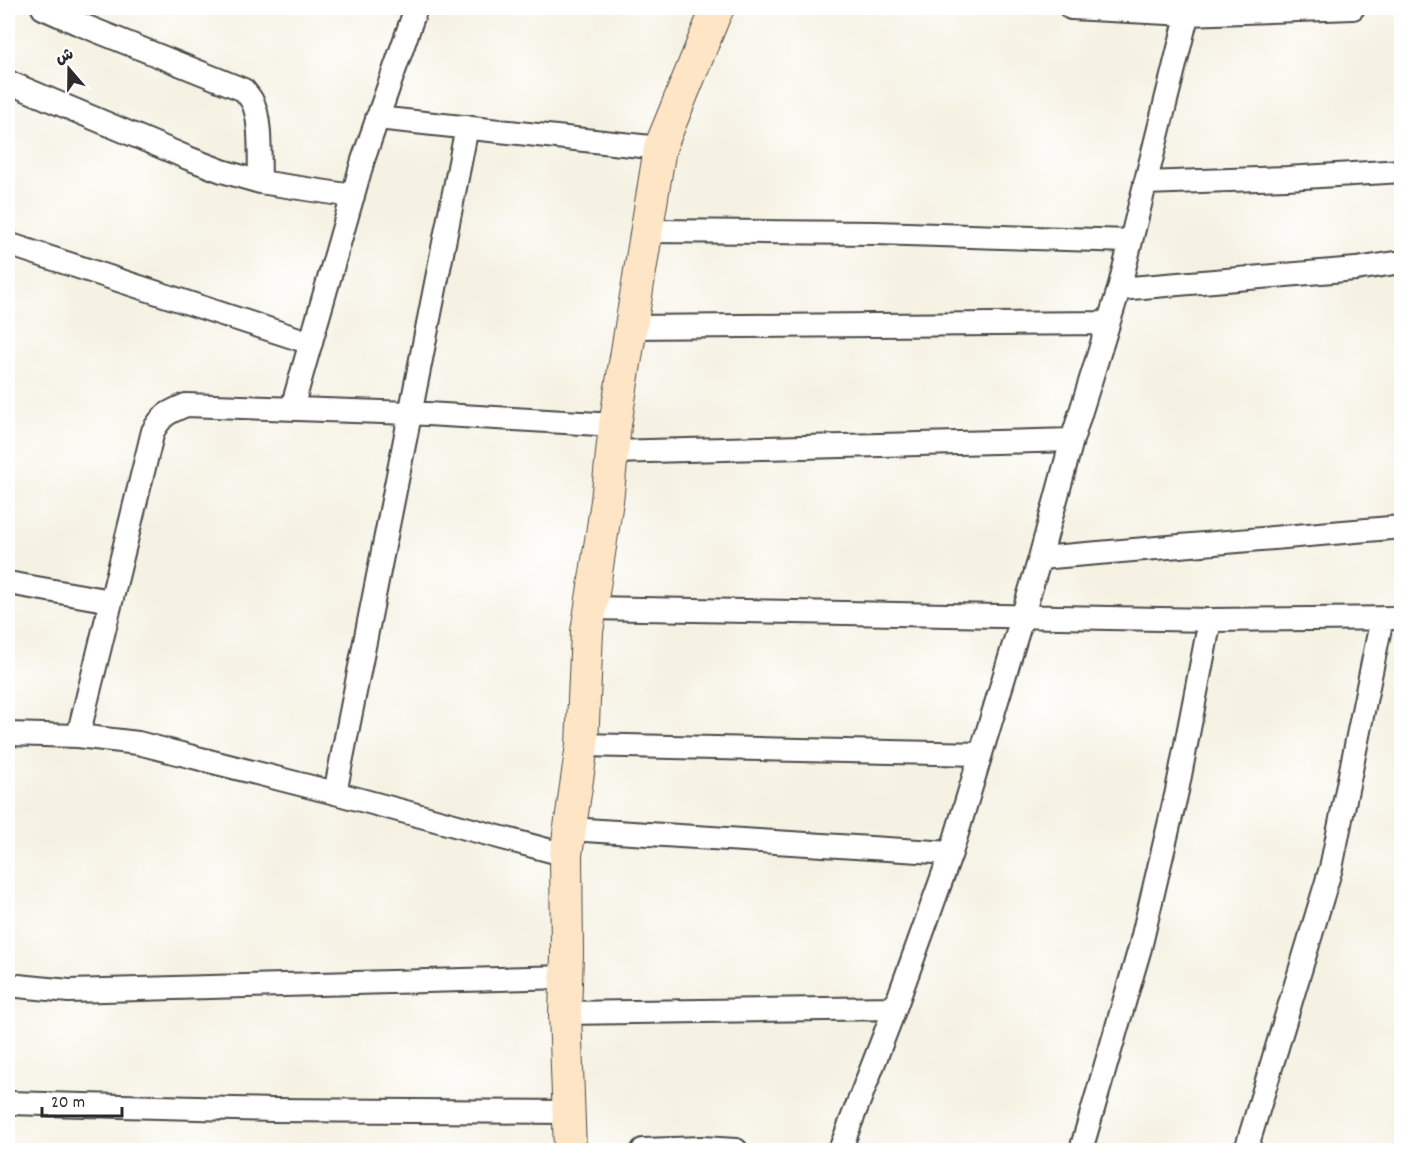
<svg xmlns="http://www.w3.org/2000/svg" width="1409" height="1158" viewBox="0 0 1409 1158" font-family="Dekko,'Playpen Sans Arabic',sans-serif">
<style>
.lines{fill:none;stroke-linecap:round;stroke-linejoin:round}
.street-casing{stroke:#494947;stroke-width:26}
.secondary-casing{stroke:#494947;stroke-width:34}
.street{stroke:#fff;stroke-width:22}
.secondary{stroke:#fee5c5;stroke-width:32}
</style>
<rect width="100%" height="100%" fill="#fff"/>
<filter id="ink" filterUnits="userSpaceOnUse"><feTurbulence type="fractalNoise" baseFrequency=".0167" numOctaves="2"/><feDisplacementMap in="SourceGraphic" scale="12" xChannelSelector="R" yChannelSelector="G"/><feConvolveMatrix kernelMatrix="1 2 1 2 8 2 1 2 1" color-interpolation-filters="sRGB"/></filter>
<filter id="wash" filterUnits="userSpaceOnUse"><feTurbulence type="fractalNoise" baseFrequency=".008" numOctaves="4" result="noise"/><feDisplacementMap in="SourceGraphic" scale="24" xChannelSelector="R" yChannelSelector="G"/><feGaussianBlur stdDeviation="1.35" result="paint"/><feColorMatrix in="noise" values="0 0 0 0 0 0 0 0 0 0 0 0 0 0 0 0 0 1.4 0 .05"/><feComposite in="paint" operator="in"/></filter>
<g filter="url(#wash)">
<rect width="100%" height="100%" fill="#f5f2e3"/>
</g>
<g filter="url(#ink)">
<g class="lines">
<g class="street-casing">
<path id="street" d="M43,8l34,15 167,67c2,3 6,7 8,11 10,18 7,60 8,81
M1071,8l116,6 166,-6
M8,82l180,76 34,13 38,11 93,14
M377,118l283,30
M1145,183l142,-5 115,-7
M647,231l229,2 254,8
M8,244l303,99
M1119,289l237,-20 46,-7
M631,327l477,-4
M292,408l71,-248 53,-152
M612,452l460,-12
M1040,558l362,-31
M8,583l103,18
M591,608l619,12 192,-2
M8,734l70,2 60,7 197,50 231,62
M78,736l75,-305c10,-17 16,-19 33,-26l224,8 205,12
M582,745l399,9
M335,793l132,-666
M569,829l382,24
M8,985l61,6 498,-14
M565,1013l330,-5
M8,1103l264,7 297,2
M643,1150l59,-2 34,2
M840,1150l55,-142 56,-155 89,-295 32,-118 47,-151 70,-281
M1081,1150l59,-202 37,-157 33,-171
M1246,1150l85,-282 51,-250"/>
</g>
<g class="secondary-casing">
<path id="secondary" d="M570,1150l-5,-137 2,-59 -1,-99 16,-110 5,-113 20,-131 8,-76 45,-277 54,-132 4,-8"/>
</g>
<use href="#street" class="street"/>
<use href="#secondary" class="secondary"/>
</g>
</g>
<rect width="1409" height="1158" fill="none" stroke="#fff" stroke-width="30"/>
<g transform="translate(69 69) rotate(340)" stroke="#ffffff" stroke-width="4.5" paint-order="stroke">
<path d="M0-4.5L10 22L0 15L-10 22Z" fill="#2b2b2b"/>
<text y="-9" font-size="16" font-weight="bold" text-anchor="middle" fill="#2b2b2b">ش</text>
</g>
<path d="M42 1107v9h80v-9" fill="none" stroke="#2b2b2b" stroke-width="3"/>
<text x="51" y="1107" font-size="18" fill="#2b2b2b" stroke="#ffffff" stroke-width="4.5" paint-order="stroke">20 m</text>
</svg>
